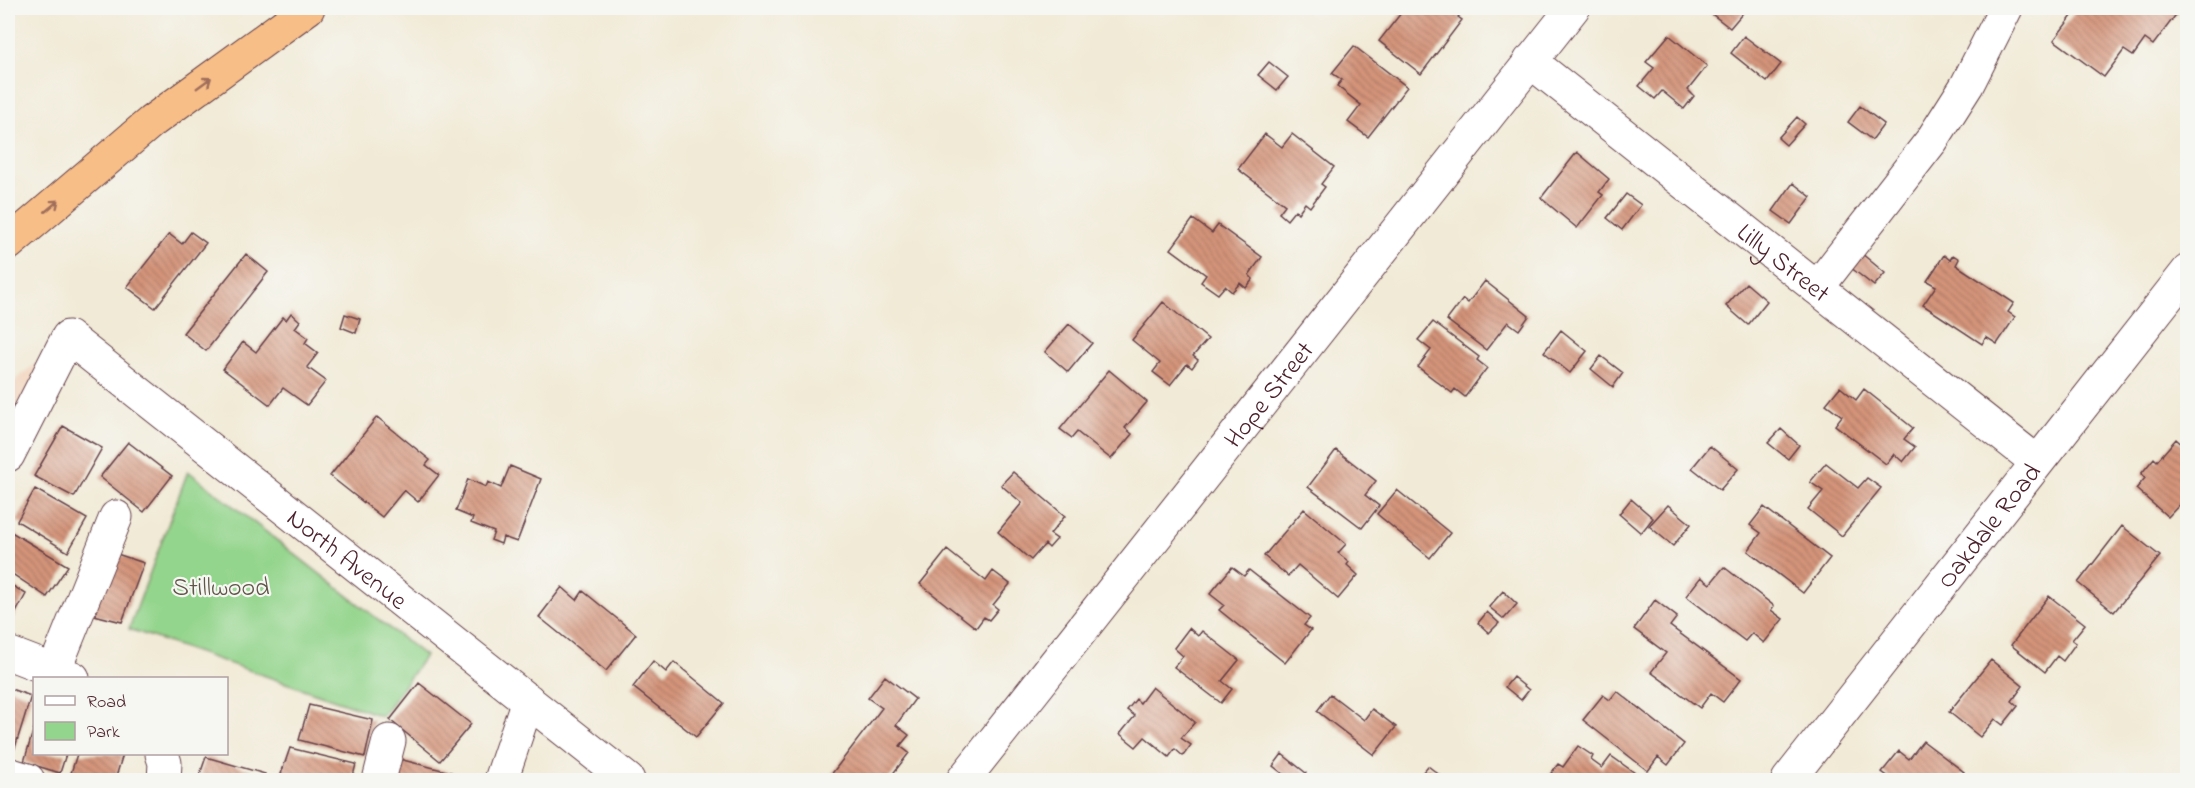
<svg xmlns="http://www.w3.org/2000/svg" width="2195" height="788" viewBox="0 0 2195 788" font-family="'Indie Flower',sans-serif">
<style>
.built{fill:#f2d4be}
.green{fill:#94d58d;stroke:#6f7a5c;stroke-width:1.5}
.building{fill:url(#building-back-hatch)}
.lines{fill:none;stroke-linecap:round;stroke-linejoin:round}
.minor-casing{stroke:#633d45;stroke-width:35}
.highway-casing{stroke:#633d45;stroke-width:35}
.minor{stroke:#fff;stroke-width:33}
.highway{stroke:#f7be88;stroke-width:33}
.oneway{stroke:#a06e5a}
.labels{text-anchor:middle;stroke-width:4.5;stroke-linejoin:round;paint-order:stroke}
.street-label{font-size:26px;fill:#4a1f2b;stroke:#f6f6f2}
.park-label{font-size:26px;fill:#605648;stroke:#f6f6f2}
</style>
<defs>
<pattern id="building-back-hatch" width="6" height="6" patternUnits="userSpaceOnUse" patternTransform="scale(1.5)"><rect width="6" height="6" fill="#d4947a"/><path d="M-1 5l2 2M0 0l6 6M5-1l2 2" fill="none" stroke="#ae7864"/></pattern>
</defs>
<rect width="100%" height="100%" fill="#f6f6f2"/>
<filter id="ink" filterUnits="userSpaceOnUse"><feTurbulence type="fractalNoise" baseFrequency=".0167" numOctaves="2"/><feDisplacementMap in="SourceGraphic" scale="12" xChannelSelector="R" yChannelSelector="G"/><feConvolveMatrix kernelMatrix="1 2 1 2 8 2 1 2 1" color-interpolation-filters="sRGB"/></filter>
<filter id="wash" filterUnits="userSpaceOnUse"><feTurbulence type="fractalNoise" baseFrequency=".008" numOctaves="4" result="noise"/><feDisplacementMap in="SourceGraphic" scale="24" xChannelSelector="R" yChannelSelector="G"/><feGaussianBlur stdDeviation="1.35" result="paint"/><feColorMatrix in="noise" values="0 0 0 0 0 0 0 0 0 0 0 0 0 0 0 0 0 1.4 0 .05"/><feComposite in="paint" operator="in"/></filter>
<g filter="url(#wash)">
<rect width="100%" height="100%" fill="#f1ead6"/>
<path class="built" d="M68,337l-60,116v-67z"/>
<path class="green" d="M188,471l237,185 -43,60 -253,-87z"/>
<g id="blocks">
<path class="building" d="M1405,8h61l-8,9 4,3 -41,54 -42,-33z
M1704,8h43l-17,20z
M2078,8h103l-28,37 -8,-6 -12,17 -9,-6 -20,27 -50,-37z
M1669,35l38,31 -19,24 6,6 -10,13 -22,-18 -7,8 -16,-13 15,-18 -8,-6z
M1744,36l37,28 -14,18 -36,-29z
M1354,46l53,41 -39,50 -20,-15 13,-17 -24,-19 5,-6 -10,-7z
M1269,62l19,15 -11,13 -19,-15z
M1860,106l24,18 -12,16 -24,-18z
M1797,117l8,7 -19,21 -8,-7z
M1265,134l17,13 10,-13 42,33 -13,17 4,3 -15,20 -5,-4 -7,10 -3,-3 -8,10 -8,-7 6,-8 -47,-36z
M1577,152l32,27 -10,13 4,3 -26,33 -36,-30z
M1793,183l18,14 -20,27 -18,-13z
M1626,194l15,11 -19,25 -15,-12z
M1193,219l19,14 6,-8 44,32 -13,18 4,4 -7,9 -6,-5 -8,9 -7,-6 -7,8 -17,-12 5,-7 -35,-26z
M191,232l15,11 -51,65 -28,-21 42,-53 13,10z
M1861,253l24,20 -11,13 -24,-19z
M246,254l22,18 -62,79 -23,-18z
M1944,255l6,5 3,-5 6,4 -3,6 58,38 -6,9 7,5 -18,27 -11,-7 -4,7 -59,-39 13,-19 -9,-5z
M1485,281l44,35 -10,14 -11,-8 -22,28 -39,-30 16,-21 5,4z
M1746,283l21,18 -19,24 -22,-19z
M1163,302l45,37 -15,17 5,4 -6,8 -5,-4 -17,21 -17,-13 7,-9 -28,-23z
M291,313l9,8 -5,7 13,10 -3,5 13,10 -11,14 19,14 -19,24 -24,-17 -13,17 -47,-36 20,-27 13,10 27,-35 3,3z
M345,314l15,5 -4,14 -15,-6z
M1433,322l46,35 -2,3 10,8 -22,29 -10,-8 -3,4 -34,-26 13,-17 -13,-10z
M1069,324l23,19 -24,29 -23,-20z
M1561,330l26,21 -17,22 -26,-21z
M1601,356l22,17 -10,14 -22,-18z
M1109,370l38,32 -22,26 7,6 -21,25 -34,-27 -5,6 -12,-9z
M1840,387l16,13 8,-11 49,39 -9,11 11,8 -12,15 -9,-8 -8,10 -51,-39 7,-9 -16,-12z
M377,417l53,43 -4,5 13,10 -21,27 -14,-12 -22,27 -52,-41z
M63,426l39,22 -28,49 -40,-21z
M1781,429l18,16 -11,14 -20,-16z
M2176,439l12,11v56l-6,-4 -14,15 -32,-28 9,-11 -4,-4 13,-16 3,3z
M128,442l44,34 -28,36 -44,-35z
M1710,446l28,23 -18,21 -28,-22z
M1336,450l40,31 -11,14 14,11 -17,22 -54,-41z
M1826,463l32,25 9,-10 14,10 -39,48 -34,-27 15,-18 -13,-9z
M510,466l31,13 -24,63 -14,-5 -2,7 -10,-4 3,-8 -23,-9 2,-5 -17,-7 12,-32 18,8 2,-5 13,6z
M1013,472l52,44 -15,18 7,5 -8,9 -4,-4 -14,16 -33,-28 24,-29 -21,-18z
M35,489l52,30 -19,33 -51,-31z
M1397,490l53,43 -20,25 -53,-44z
M1631,499l22,19 -12,15 -22,-19z
M1668,505l23,19 -18,22 -24,-20z
M1764,507l66,51 -27,35 -55,-42 13,-18 -11,-8z
M1304,509l42,35 -8,9 11,9 -2,3 11,10 -20,24 -40,-34 -10,11 -24,-20z
M2122,526l38,30 -46,56 -36,-29z
M8,530l60,36 -21,31 -39,-26z
M947,550l39,31 7,-10 17,13 -17,21 5,4 -9,11 -5,-3 -8,11 -56,-44z
M114,553l30,10 -22,59 -32,-8z
M1232,567l12,9 5,-6 61,48 -6,7 7,5 -26,33 -66,-53 5,-5 -14,-11z
M1724,567l50,39 -3,4 12,9 -19,24 -12,-10 -7,8 -59,-45 15,-19 9,7z
M8,583l18,11 -18,33z
M562,587l15,13 6,-9 53,43 -30,37 -67,-54z
M1503,591l14,13 -13,15 -15,-12z
M2049,596l36,28 -13,16 4,3 -13,18 -6,-5 -12,16 -34,-27z
M1655,600l22,17 -7,9 71,53 -18,23 -12,-9 -11,15 -49,-36 15,-19 -32,-24z
M1487,612l12,11 -10,10 -11,-10z
M1189,628l9,8 4,-5 37,29 -17,21 10,8 -11,14 -47,-36 9,-11 -9,-8z
M1991,660l32,26 -11,15 6,5 -15,19 -8,-6 -15,18 -31,-25z
M653,661l13,11 8,-10 50,41 -28,34 -63,-50z
M885,676l30,23 -19,26 13,10 -9,11 9,7 -21,27h-61l55,-72 -14,-10z
M1513,677l16,13 -8,10 -16,-13z
M419,683l52,41 -31,37 -50,-41z
M1152,687l43,35 -14,16 10,7 -8,11 -8,-7 -6,8 -24,-20 -9,10 -16,-13 15,-18 -8,-6 9,-11 4,4z
M8,688l23,8 -18,58 -5,-1z
M1617,691l67,53 -16,21 -10,-8 -10,14 -65,-51 20,-25 7,5z
M1330,694l34,26 8,-11 24,18 -22,28 -57,-44z
M309,705l64,15 -8,37 -66,-17z
M34,728v26h32l-6,19 -36,-11z
M1923,741l41,31 -4,5 4,3h-71l-11,-8 17,-21 10,8z
M1578,746l15,10 -2,4 11,8 9,-12 31,22 -2,2h-94l12,-16 5,3z
M290,748l66,16 -4,16h-73z
M77,754h46l-8,26h-18l-26,-7z
M1282,754l24,19 -6,7h-9l-18,-14z
M206,757l59,17 -2,6h-65z
M399,759l55,14 -2,7h-58z
M1428,766l18,14h-30z"/>
</g>
</g>
<g filter="url(#ink)">
<use href="#blocks" fill-opacity="0" stroke="#633d45" stroke-width="1.5"/>
<g class="lines">
<g class="minor-casing">
<g id="minor">
<path id="s1" d="M1530,61l507,401"/>
<path d="M1817,288l115,-148 35,-55 39,-77"/>
<path id="s2" d="M8,455l60,-118 560,443"/>
<path d="M8,653l65,25"/>
<path d="M54,671l62,-154"/>
<path d="M162,754l3,9 -1,17"/>
<path d="M8,774l20,6"/>
<path d="M379,780l10,-39"/>
<path d="M501,780l27,-80"/>
<path id="s3" d="M963,780l610,-772"/>
<path id="s4" d="M1788,780l400,-509"/>
</g>
</g>
<g class="highway-casing">
<path id="highway" d="M8,244l143,-122 157,-114"/>
</g>
<use href="#minor" class="minor"/>
<use href="#highway" class="highway"/>
</g>
<defs><path id="oneway-shaft" d="M-6 0H5M1.5-3L5.5 0L1.5 3" fill="none" stroke-width="1.6" stroke-linecap="round" stroke-linejoin="round" transform="scale(1.5)"/></defs>
<g class="oneway">
<use href="#oneway-shaft" transform="translate(204 83) rotate(-36)"/>
<use href="#oneway-shaft" transform="translate(52 206) rotate(-40)"/>
</g>
</g>
<g class="labels">
<g class="street-label">
<text dy="9" stroke="none"><textPath href="#s1" startOffset="324">Lilly Street</textPath></text>
<text dy="9" stroke="none"><textPath href="#s3" startOffset="492">Hope Street</textPath></text>
<text dy="9" stroke="none"><textPath href="#s4" startOffset="324">Oakdale Road</textPath></text>
<text dy="9" stroke="none"><textPath href="#s2" startOffset="489">North Avenue</textPath></text>
</g>
<g class="park-label">
<text x="221" y="595">Stillwood</text>
</g>
</g>
<rect width="2195" height="788" fill="none" stroke="#f6f6f2" stroke-width="30"/>
<rect x="33" y="677" width="195" height="78" fill="#f6f6f2" stroke="#b1a0a2" stroke-width="1.5"/>
<rect x="45" y="696" width="30" height="9" fill="#ffffff" stroke="#b1a0a2" stroke-width="1.5"/>
<text x="87" y="707" font-size="18" fill="#4a1f2b">Road</text>
<rect x="45" y="722" width="30" height="18" fill="#94d58d" stroke="#b1a0a2" stroke-width="1.5"/>
<text x="87" y="737" font-size="18" fill="#4a1f2b">Park</text>
</svg>
